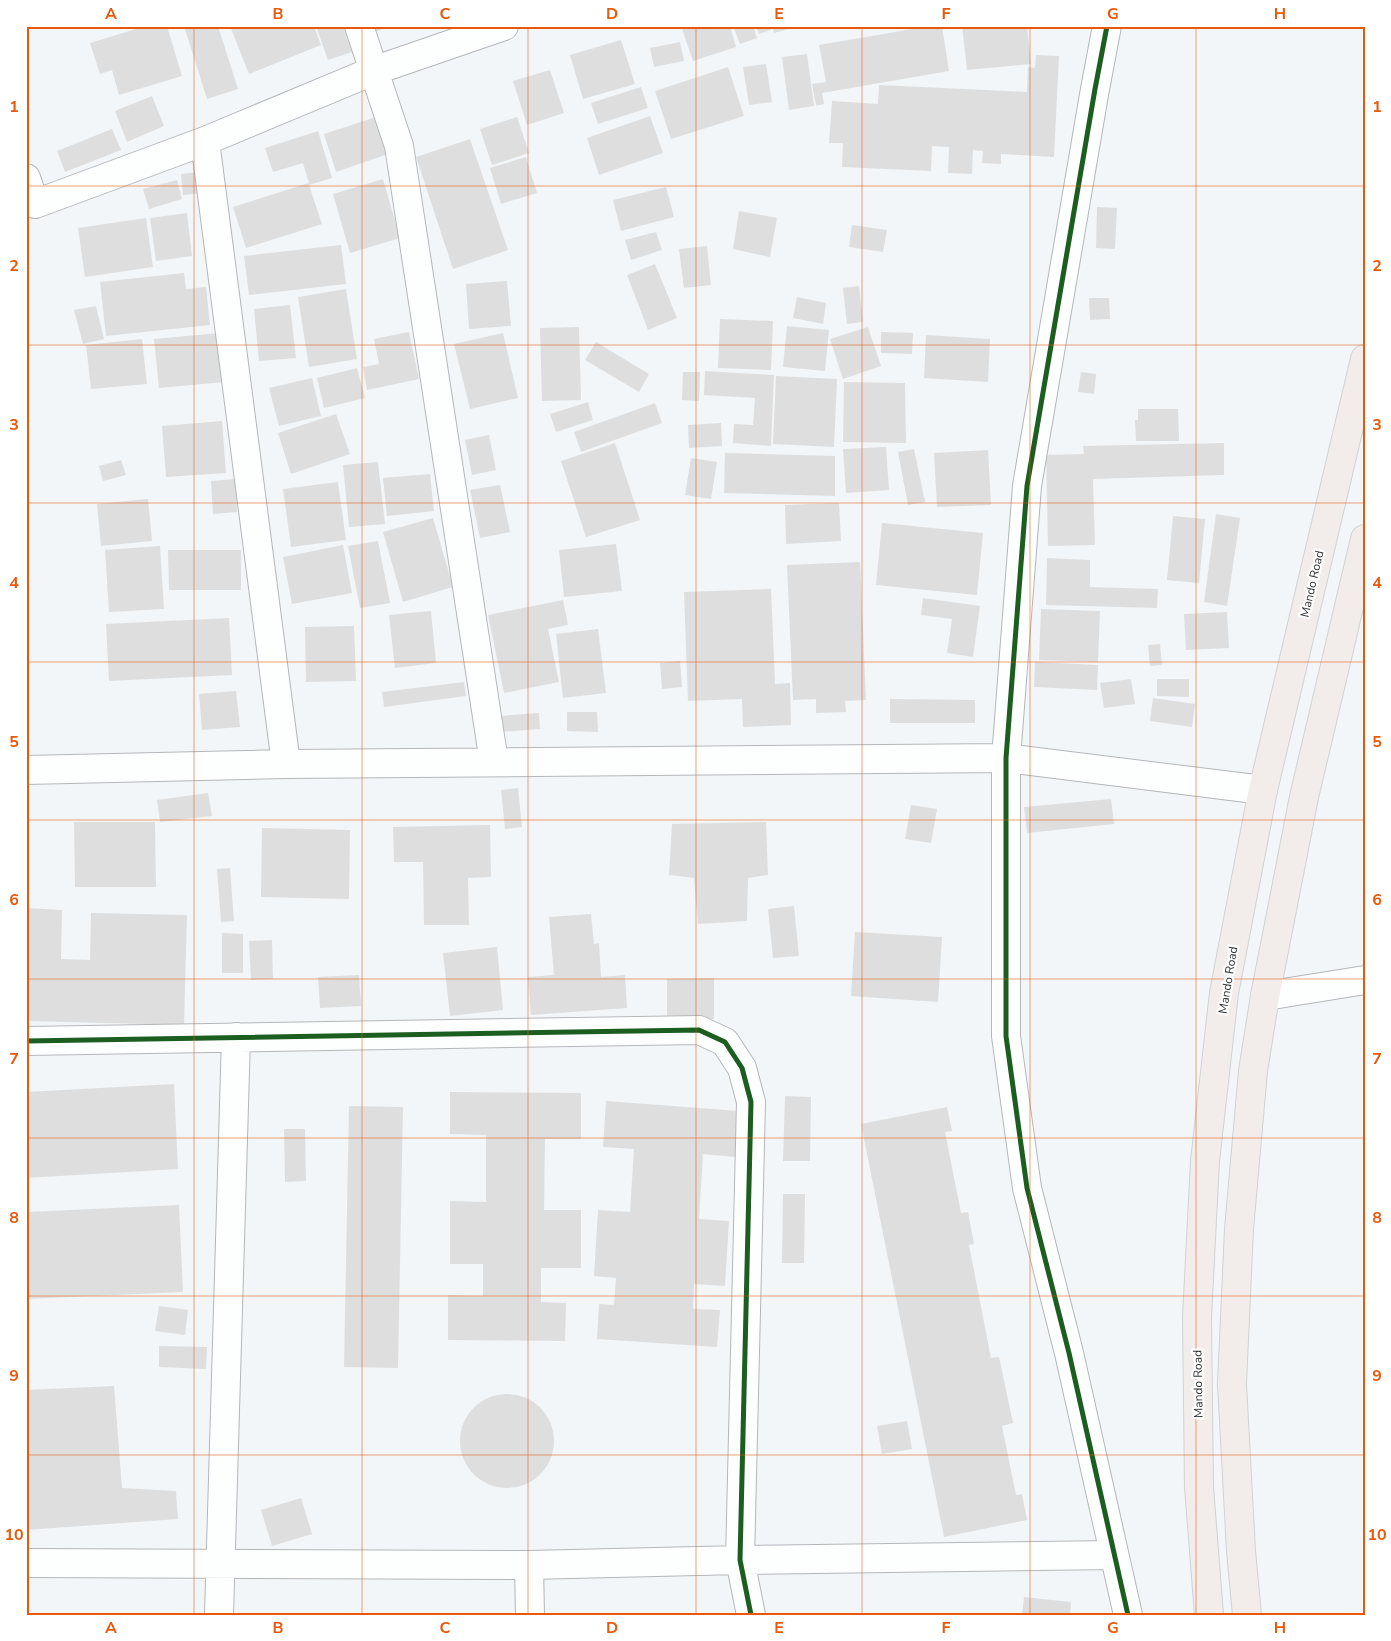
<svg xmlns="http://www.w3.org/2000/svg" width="1391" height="1641" viewBox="0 0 1391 1641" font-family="'Nunito Sans',sans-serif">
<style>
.building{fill:#dedede}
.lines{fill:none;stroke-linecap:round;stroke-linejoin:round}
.minor-casing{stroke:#b4b7ba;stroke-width:30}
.trunk-casing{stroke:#d0d3d4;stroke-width:30}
.minor{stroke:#fdfefe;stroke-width:28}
.trunk{stroke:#f2ecea;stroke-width:28}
.cycleway-casing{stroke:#fff;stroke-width:8}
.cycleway{stroke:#1b5e20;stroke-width:5}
.grid{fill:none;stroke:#e8590c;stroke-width:1;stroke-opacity:0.55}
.labels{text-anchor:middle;stroke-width:4.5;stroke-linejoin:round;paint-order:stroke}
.street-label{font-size:12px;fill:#2e3133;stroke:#fff}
.neatline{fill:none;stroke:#e8590c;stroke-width:2}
.grid-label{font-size:16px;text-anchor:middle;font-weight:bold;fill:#e8590c}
</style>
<rect width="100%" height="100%" fill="#f2f6f9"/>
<path class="building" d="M146,26h21l15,50 -63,19 -7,-25 -12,4 -10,-31z
M184,26h34l20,63 -31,10z
M230,26h84l7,19 -72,29z
M316,26h27l9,26 -24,8z
M369,26h22l-19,7z
M681,26h49l6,21 -43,14z
M733,26h20l4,12 -17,6z
M756,26h39v1l-21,6 -1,-4 -14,5z
M930,26h12l7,45 -127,22 2,11 -8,2 -4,-22 14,-2 -7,-37z
M962,26h65l4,38 -64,6z
M621,40l14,44 -52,15 -13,-44z
M680,42l4,19 -30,6 -4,-19z
M807,54l7,52 -25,4 -7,-53z
M1036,55l23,1 -5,101 -53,-3v10l-19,-1 1,-12 -10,-1 -1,24 -24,-1 1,-26 -17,-1 -1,25 -89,-4 1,-24h-14l3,-42 46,3 1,-19 148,7 1,-25 7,1z
M766,64l6,38 -23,3 -6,-38z
M728,67l16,49 -73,23 -16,-48z
M550,70l14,43 -37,12 -14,-44z
M641,87l7,21 -50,16 -7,-21z
M152,96l12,30 -37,16 -12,-31z
M379,116l12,37 -55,19 -12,-38z
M650,116l13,37 -64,22 -12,-37z
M517,117l12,36 -37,12 -12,-36z
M112,129l9,21 -56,22 -8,-21z
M318,131l14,47 -23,7 13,39 -76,24 -13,-41 76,-24 -6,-20 -30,9 -8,-24z
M470,139l38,111 -55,19 -37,-112z
M526,157l11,36 -36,11 -11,-36z
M200,172l2,21 -19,2 -2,-21z
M383,179l17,59 -50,15 -17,-59z
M177,180l5,19 -33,10 -6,-20z
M666,187l8,30 -53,14 -8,-31z
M1097,207l20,1 -2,41 -19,-1z
M739,211l38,7 -7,39 -37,-8z
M187,213l5,43 -36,5 -6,-43z
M146,218l7,49 -68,10 -7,-49z
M852,225l35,5 -4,22 -34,-5z
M656,232l6,18 -31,10 -6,-20z
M341,245l5,39 -97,11 -5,-39z
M707,246l4,39 -27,3 -5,-39z
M655,264l22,54 -29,12 -21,-55z
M184,273l2,16 20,-2 4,38 -104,11 -6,-54z
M507,281l4,45 -42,3 -3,-45z
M859,286l4,36 -16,2 -4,-36z
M346,289l11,70 -48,8 -11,-70z
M797,297l29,6 -3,21 -30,-6z
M1089,298h20l1,21 -20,1z
M290,305l6,53 -37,3 -5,-52z
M96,306l8,33 -21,5 -9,-34z
M720,319l53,2 -2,49 -53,-2z
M787,326l42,4 -4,41 -42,-4z
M579,327l2,73 -39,1 -2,-73z
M868,327l13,39 -38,13 -13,-40z
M409,332l10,47 -52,11 -4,-23 16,-3 -5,-25z
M881,332l32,1 -1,21 -31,-1z
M219,333l5,49 -65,6 -5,-49z
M503,333l15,65 -48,11 -16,-65z
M926,335l64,4 -2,43 -64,-4z
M142,339l5,45 -56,5 -5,-44z
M596,342l53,32 -10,18 -54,-32z
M357,368l8,30 -41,10 -7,-30z
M705,371l69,4 -3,71 -38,-3 1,-19 19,1 2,-27 -51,-3z
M683,372h17l-1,29 -17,-1z
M1081,372l15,2 -2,20 -16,-2z
M776,376l61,3 -3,68 -61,-3z
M312,378l9,38 -42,10 -10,-38z
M844,382l61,1 1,60 -63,-1z
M588,402l5,18 -37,12 -6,-18z
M655,403l7,20 -81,29 -7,-20z
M1138,409h40l1,32h-43l-1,-21h3z
M336,414l14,40 -59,20 -13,-41z
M222,421l4,52 -60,4 -4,-51z
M721,423l1,23 -33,2 -1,-23z
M489,435l7,35 -24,5 -7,-35z
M615,443l25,77 -54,17 -25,-76z
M1224,443v32l-131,4 2,66 -47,1 -2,-91 38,-1 -1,-8z
M886,447l3,43 -43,3 -3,-44z
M914,449l11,53 -17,3 -10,-53z
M988,450l3,55 -54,2 -3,-54z
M725,453l110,3v40l-111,-3z
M691,458l26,4 -6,37 -26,-4z
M121,460l5,15 -23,6 -4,-15z
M378,462l7,62 -36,3 -6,-62z
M430,474l4,37 -47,5 -4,-38z
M235,479l2,33 -24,2 -2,-33z
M338,482l8,58 -55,7 -8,-58z
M500,485l10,47 -30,6 -10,-48z
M148,499l4,42 -51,5 -4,-42z
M839,503l2,38 -55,3 -1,-39z
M1216,514l24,4 -13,88 -23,-4z
M1173,516l32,3 -6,64 -32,-3z
M433,518l20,69 -50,15 -20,-70z
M882,523l101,10 -6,62 -101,-10z
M378,541l12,62 -30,5 -12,-62z
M616,544l6,47 -58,6 -5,-47z
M343,545l9,48 -60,11 -9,-47z
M160,546l4,63 -55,3 -4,-62z
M168,550h73v40h-72z
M1047,558l43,2v27l68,2 -1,19 -111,-3z
M860,562l6,138 -21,1 1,11 -30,1v-14l-23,1 -6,-135z
M771,589l4,95 15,-1 1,42 -48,2 -1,-28 -54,2 -4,-109z
M923,598l57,8 -7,51 -26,-4 5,-34 -31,-4z
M563,600l5,25 -20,4 11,53 -55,11 -16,-78z
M1041,609l59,2 -2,51 -59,-2z
M431,611l5,52 -41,5 -6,-53z
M1227,612l2,36 -43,2 -2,-36z
M229,618l3,57 -123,6 -3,-57z
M354,626l2,55 -50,1 -1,-55z
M598,629l8,64 -43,5 -7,-64z
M1160,644l2,21 -12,1 -2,-21z
M680,661l2,26 -20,2 -2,-26z
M1035,662l63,3 -1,25 -63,-3z
M1131,679l4,25 -31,4 -4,-25z
M1157,679h32v18l-32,-1z
M464,682l2,14 -82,11 -2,-15z
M236,691l4,36 -38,3 -3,-36z
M1153,698l42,6 -3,23 -42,-6z
M890,699l85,1v23h-85z
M567,712h30l1,20 -31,-1z
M539,713l1,16 -40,3 -1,-16z
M518,788l4,39 -17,2 -4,-39z
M208,793l4,23 -52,6 -3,-22z
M1111,799l3,25 -87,9 -3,-26z
M911,805l26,4 -6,34 -26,-4z
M74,822h81l1,65h-81z
M766,822l2,53 -20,3 -1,43 -49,3 -4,-46 -25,-3 3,-51z
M490,825l1,52 -23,1 1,47h-45l-1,-63h-29l-1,-35z
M262,828l88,2 -1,69 -88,-2z
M230,868l4,53 -13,1 -4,-53z
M794,906l5,50 -26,2 -5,-49z
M26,908l36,2 -1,49 29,1 1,-47 96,2 -3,110 -158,-4z
M591,914l3,30 5,-1 2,34 24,-2 2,33 -96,7 -3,-38 26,-2 -5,-58z
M855,932l87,5 -4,65 -87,-6z
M222,933l21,1v39h-21z
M272,940l1,39 -22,1 -2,-39z
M497,947l6,63 -53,6 -7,-63z
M359,975l2,31 -41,2 -2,-31z
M714,978v41l-47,-1v-39z
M174,1084l4,85 -152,9v-86z
M450,1092l131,1v46h-36l-1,71h37v58h-40v34l25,1 -1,38 -117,-1v-45l35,1v-32h-33v-63l36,1v-67l-36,-1z
M785,1096l26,1 -1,64h-27z
M606,1101l133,10 -3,46 -33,-3 -4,65 30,2 -4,65 -31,-2 -1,25 27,1 -3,37 -120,-8 2,-35 15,1 2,-27 -22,-2 4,-66 32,2 4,-63 -31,-2z
M349,1106l54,1 -5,261 -54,-1z
M947,1107l5,24 -7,1 16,81 7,-1 6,32 -5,1 22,113 8,-1 14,66 -11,3 14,69 6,-1 5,26 -83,17 -83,-413z
M284,1129h21l1,52 -21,1z
M783,1194h22l-1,69h-22z
M179,1205l4,87 -157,7v-87z
M159,1306l29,4 -3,25 -30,-4z
M159,1346l48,1 -1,22 -47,-2z
M114,1386l8,102 54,3 2,28 -152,11v-140z
M460 1441a47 47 0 1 1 94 0a47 47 0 1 1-94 0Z
M907,1421l5,28 -30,5 -5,-28z
M301,1498l11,36 -40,12 -11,-36z
M1024,1597l47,5 -1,13h-48z"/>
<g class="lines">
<g class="minor-casing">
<path id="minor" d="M359,26l40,120 95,616
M1107,26l-12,63 -68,397 -21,272v278l21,152 42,165 59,262
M205,141l81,623
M26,178l9,26 170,-63 168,-70 131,-45
M26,770l260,-6 720,-6 257,32
M1265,996l100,-16
M26,1041l673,-11 26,12 17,26 9,34 -11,458 11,55
M26,1563l503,2 211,-5 374,-5
M529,1565l1,50
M219,1615l17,-578"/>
</g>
<g class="trunk-casing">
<path id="trunk" d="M1209,1615l-10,-128 -2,-170 8,-156 19,-168 39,-203 102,-431
M1247,1615l-6,-64 -9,-167 7,-155 14,-158 12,-75 39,-199 61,-258"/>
</g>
<use href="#minor" class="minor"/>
<use href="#trunk" class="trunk"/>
<g class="cycleway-casing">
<path id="cycleway" d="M1107,26l-12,63 -68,397 -21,272v278l21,152 42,165 59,262
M26,1041l673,-11 26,12 17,26 9,34 -11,458 11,55"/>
</g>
<use href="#cycleway" class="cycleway"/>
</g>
<path class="grid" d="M194,26v1589M362,26v1589M528,26v1589M696,26v1589M862,26v1589M1030,26v1589M1196,26v1589M26,186h1339M26,345h1339M26,503h1339M26,662h1339M26,820h1339M26,979h1339M26,1138h1339M26,1296h1339M26,1455h1339"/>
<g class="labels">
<g class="street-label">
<text transform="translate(1312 584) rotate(-77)" y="4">Mando Road</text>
<text transform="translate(1228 980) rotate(-81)" y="4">Mando Road</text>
<text transform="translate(1198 1384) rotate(-91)" y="4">Mando Road</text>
</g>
</g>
<rect width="1391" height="1641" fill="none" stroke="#ffffff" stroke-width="55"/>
<rect x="28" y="28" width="1336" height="1586" class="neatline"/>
<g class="grid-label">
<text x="111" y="19">A</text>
<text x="278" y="19">B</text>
<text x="445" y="19">C</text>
<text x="612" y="19">D</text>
<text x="779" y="19">E</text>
<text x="946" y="19">F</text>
<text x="1113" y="19">G</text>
<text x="1280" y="19">H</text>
<text x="14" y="112">1</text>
<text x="1377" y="112">1</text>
<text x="14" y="271">2</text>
<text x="1377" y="271">2</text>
<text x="14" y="430">3</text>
<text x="1377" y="430">3</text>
<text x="14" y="588">4</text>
<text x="1377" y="588">4</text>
<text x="14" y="747">5</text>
<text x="1377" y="747">5</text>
<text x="14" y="905">6</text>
<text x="1377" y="905">6</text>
<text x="14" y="1064">7</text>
<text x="1377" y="1064">7</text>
<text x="14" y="1223">8</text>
<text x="1377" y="1223">8</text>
<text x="14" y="1381">9</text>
<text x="1377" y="1381">9</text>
<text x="14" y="1540">10</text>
<text x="1377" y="1540">10</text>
<text x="111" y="1633">A</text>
<text x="278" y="1633">B</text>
<text x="445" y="1633">C</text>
<text x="612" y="1633">D</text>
<text x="779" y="1633">E</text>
<text x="946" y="1633">F</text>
<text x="1113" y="1633">G</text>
<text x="1280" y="1633">H</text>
</g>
</svg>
